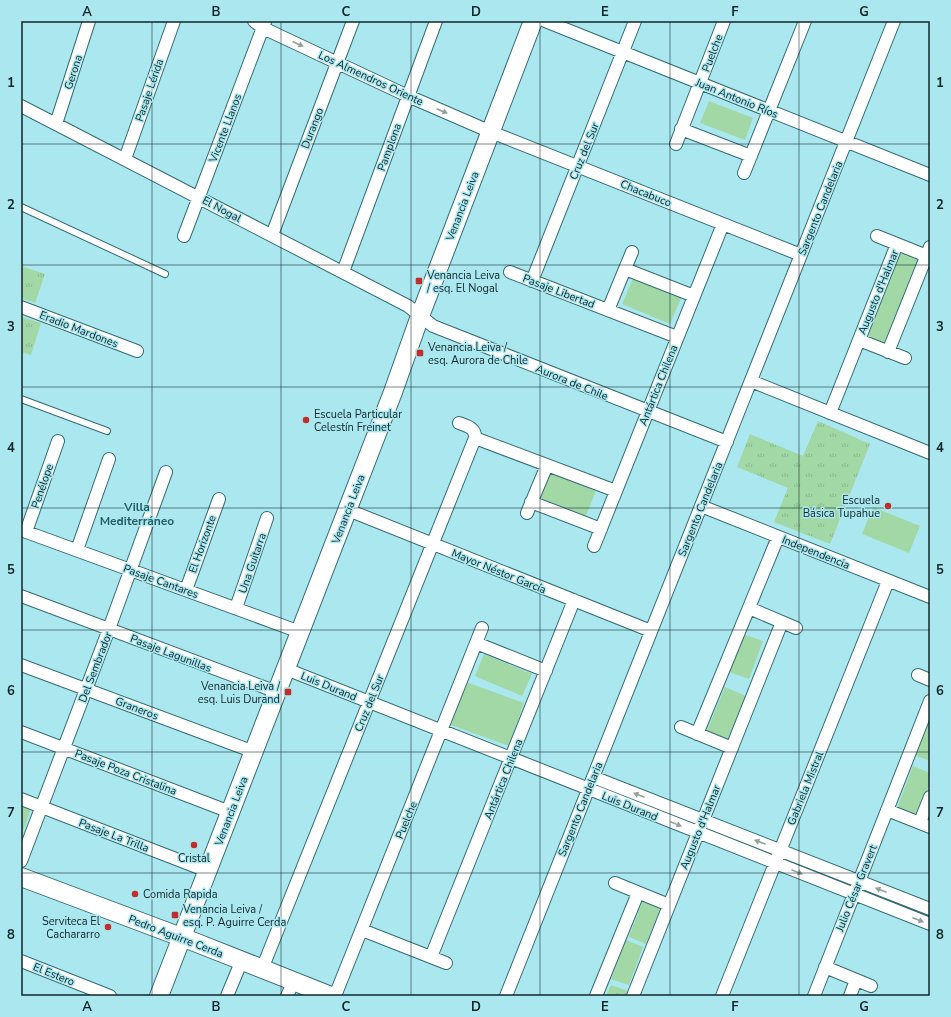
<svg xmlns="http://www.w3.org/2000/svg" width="951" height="1017" viewBox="0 0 951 1017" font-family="'Nunito Sans',sans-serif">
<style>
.grass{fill:#a1d8a5}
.park{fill:url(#park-tufts)}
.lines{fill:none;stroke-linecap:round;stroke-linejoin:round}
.lane-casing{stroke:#336d74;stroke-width:8}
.street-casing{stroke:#336d74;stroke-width:14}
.secondary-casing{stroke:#336d74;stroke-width:20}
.lane{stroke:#fff;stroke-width:6}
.street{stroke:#fff;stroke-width:12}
.secondary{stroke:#fff;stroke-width:18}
.oneway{fill:#939e9f}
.grid{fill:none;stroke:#0f272a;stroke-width:1;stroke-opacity:0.55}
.poi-dot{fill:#bd2e2d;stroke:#abe7ef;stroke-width:1.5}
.labels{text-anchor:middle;stroke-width:3;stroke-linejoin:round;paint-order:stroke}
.street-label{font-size:11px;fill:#0f272a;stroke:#abe7ef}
.poi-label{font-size:11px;fill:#0f272a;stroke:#abe7ef;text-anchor:start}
.neighbourhood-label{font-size:12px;font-weight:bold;fill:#235e66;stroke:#abe7ef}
.neatline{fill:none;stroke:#0f272a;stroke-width:1.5}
.grid-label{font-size:13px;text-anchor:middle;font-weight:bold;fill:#0f272a}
</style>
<defs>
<pattern id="park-tufts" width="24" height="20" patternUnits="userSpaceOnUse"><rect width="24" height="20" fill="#a1d8a5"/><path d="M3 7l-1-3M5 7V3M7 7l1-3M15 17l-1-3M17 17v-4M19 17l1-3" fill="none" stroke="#89b98e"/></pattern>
</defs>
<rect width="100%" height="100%" fill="#abe7ef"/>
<path class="grass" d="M709,101l44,17 -8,22 -45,-17z
M903,249l16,7 1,5 -33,84 -22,-8 33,-85z
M634,276l48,20 -12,28 -48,-20z
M549,472l47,19 -11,27 -47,-19z
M873,507l47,19 -11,27 -47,-19z
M743,634l20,7 -14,38 -20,-7z
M484,654l48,20 -10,22 -47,-20z
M466,682l58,21 -15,43 -58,-21z
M725,687l21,9 -19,45 -21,-8z
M928,717l2,1v43l-16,-6z
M913,766l17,7v10l-13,32 -20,-7z
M643,900l18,7 -15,37 -17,-7z
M626,940l17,7 -14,38 -18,-6z"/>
<path class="park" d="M21,266l24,8 -10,29 -14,-5z
M21,317l20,6 -10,32 -10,-3z
M818,421l52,23 -40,100 -56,-22 14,-34 -51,-21 13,-33 53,22z
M21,804l10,4 -10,29z
M611,985l17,6 -2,5h-20z"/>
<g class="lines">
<g class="lane-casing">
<path id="lane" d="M21,207l144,67
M21,399l86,32"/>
</g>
<g class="street-casing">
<path id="street" d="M254,21l9,7 145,68 83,36 310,123
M545,21l385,154
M21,106l387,200 25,20 294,116
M56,124l33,-103
M681,129l70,27
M676,144l48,-123
M125,159l49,-138
M744,173l61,-152
M272,235l81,-214
M184,236l81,-214
M877,236l50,20
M625,269l69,27
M343,272l93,-251
M510,272l167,65
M532,281l103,-260
M21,307l116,44
M608,310l24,-58
M859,340l46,18
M888,352l42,-105
M751,381l179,72
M830,413l67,-169
M475,438l141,53
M531,502l70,27
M701,506l229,91
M348,510l303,121
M527,513l20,-48
M21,530l279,102
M26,532l32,-91
M594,546l129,-322
M77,550l32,-91
M186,590l33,-91
M21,596l256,96
M236,608l31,-90
M749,608l47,20
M476,643l70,28
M21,665l233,87
M286,669l644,255
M918,675l12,5
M681,727l51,21
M21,732l209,80
M697,734l81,-197
M593,777l337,132
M21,799l186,72
M887,810l43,17
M920,822l10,-25
M21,861l88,-232 57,-157
M615,883l54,22
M362,930l84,33
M431,957l143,-357
M21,961l89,35
M825,967l46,19
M262,969l213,-531c1,-10 -8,-12 -16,-15
M227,996l15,-36
M287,996l7,-15
M335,996l147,-368
M506,996l388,-975
M596,996l42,-103
M633,996l149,-374
M722,996l166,-415
M814,996l116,-295
M850,996l6,-16"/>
</g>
<g class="secondary-casing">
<path id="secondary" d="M21,877l176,66 134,53
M159,996l234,-604 27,-76 113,-295"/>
</g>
<use href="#lane" class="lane"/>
<use href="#street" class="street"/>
<use href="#secondary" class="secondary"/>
</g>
<defs><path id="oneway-solid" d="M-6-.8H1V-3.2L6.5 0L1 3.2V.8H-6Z"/></defs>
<g class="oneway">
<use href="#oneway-solid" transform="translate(298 44) rotate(25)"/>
<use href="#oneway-solid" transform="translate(442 111) rotate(23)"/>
<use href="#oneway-solid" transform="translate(639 795) rotate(-159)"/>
<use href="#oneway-solid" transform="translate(676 824) rotate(22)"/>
<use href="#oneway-solid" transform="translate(760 842) rotate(-159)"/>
<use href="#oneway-solid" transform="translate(797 872) rotate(22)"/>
<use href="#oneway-solid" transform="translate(881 890) rotate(-159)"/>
<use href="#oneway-solid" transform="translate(918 920) rotate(21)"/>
</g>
<path class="grid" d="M152,21v975M281,21v975M411,21v975M540,21v975M670,21v975M799,21v975M21,144h909M21,265h909M21,387h909M21,508h909M21,630h909M21,752h909M21,873h909"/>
<g class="poi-dot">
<rect x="415" y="277" width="8" height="8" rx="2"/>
<rect x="416" y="349" width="8" height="8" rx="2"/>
<circle cx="306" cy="420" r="4"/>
<circle cx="888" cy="506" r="4"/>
<rect x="284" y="688" width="8" height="8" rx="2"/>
<circle cx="194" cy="845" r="4"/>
<circle cx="135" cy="894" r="4"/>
<rect x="171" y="911" width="8" height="8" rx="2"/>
<circle cx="108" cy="927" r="4"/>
</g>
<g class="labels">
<g class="street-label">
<text transform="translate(712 53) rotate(-69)" y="4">Puelche</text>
<text transform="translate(73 72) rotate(-72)" y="4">Gerona</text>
<text transform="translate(371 78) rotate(25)" y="4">Los Almendros Oriente</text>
<text transform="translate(149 90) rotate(-71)" y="4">Pasaje Lérida</text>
<text transform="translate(737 98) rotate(22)" y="4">Juan Antonio Ríos</text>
<text transform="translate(225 128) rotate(-69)" y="4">Vicente Llanos</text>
<text transform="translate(312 128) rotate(-69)" y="4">Durango</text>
<text transform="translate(389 147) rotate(-70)" y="4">Pamplona</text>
<text transform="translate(584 151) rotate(-68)" y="4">Cruz del Sur</text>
<text transform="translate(646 193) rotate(22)" y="4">Chacabuco</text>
<text transform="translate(462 206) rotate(-69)" y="4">Venancia Leiva</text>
<text transform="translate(820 208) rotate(-68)" y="4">Sargento Candelaria</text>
<text transform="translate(222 209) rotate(28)" y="4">El Nogal</text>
<text transform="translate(559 291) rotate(21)" y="4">Pasaje Libertad</text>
<text transform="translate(878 292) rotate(-68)" y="4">Augusto d'Halmar</text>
<text transform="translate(79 329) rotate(21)" y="4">Eradio Mardones</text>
<text transform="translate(572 382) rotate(22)" y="4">Aurora de Chile</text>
<text transform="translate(658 385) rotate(-68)" y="4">Antártica Chilena</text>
<text transform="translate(42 486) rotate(-71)" y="4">Penélope</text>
<text transform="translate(348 509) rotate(-69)" y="4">Venancia Leiva</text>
<text transform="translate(700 509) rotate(-68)" y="4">Sargento Candelaria</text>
<text transform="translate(202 544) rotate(-70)" y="4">El Horizonte</text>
<text transform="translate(816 552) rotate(22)" y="4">Independencia</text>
<text transform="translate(252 563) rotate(-71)" y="4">Una Guitarra</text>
<text transform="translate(499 571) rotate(22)" y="4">Mayor Néstor García</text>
<text transform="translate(161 581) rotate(20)" y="4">Pasaje Cantares</text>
<text transform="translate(171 653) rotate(21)" y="4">Pasaje Lagunillas</text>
<text transform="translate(95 667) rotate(-69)" y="4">Del Sembrador</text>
<text transform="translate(329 686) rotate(22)" y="4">Luis Durand</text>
<text transform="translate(369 703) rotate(-68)" y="4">Cruz del Sur</text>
<text transform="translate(137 708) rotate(21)" y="4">Graneros</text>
<text transform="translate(126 772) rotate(21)" y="4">Pasaje Poza Cristalina</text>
<text transform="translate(503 779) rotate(-68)" y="4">Antártica Chilena</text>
<text transform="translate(805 788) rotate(-68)" y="4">Gabriela Mistral</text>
<text transform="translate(630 806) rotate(22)" y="4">Luis Durand</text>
<text transform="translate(580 809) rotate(-68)" y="4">Sargento Candelaria</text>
<text transform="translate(231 811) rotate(-69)" y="4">Venancia Leiva</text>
<text transform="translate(406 820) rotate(-68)" y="4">Puelche</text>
<text transform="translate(700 827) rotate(-68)" y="4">Augusto d'Halmar</text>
<text transform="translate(114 835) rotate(21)" y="4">Pasaje La Trilla</text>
<text transform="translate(856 888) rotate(-68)" y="4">Julio César Gravert</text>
<text transform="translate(176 936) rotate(21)" y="4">Pedro Aguirre Cerda</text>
<text transform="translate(54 974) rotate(22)" y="4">El Estero</text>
</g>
<g class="poi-label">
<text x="427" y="279">Venancia Leiva<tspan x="427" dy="13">/ esq. El Nogal</tspan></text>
<text x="428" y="351">Venancia Leiva /<tspan x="428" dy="13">esq. Aurora de Chile</tspan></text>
<text x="314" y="418">Escuela Particular<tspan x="314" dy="13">Celestín Freinet</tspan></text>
<text x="880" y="504" text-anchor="end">Escuela<tspan x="880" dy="13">Básica Tupahue</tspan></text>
<text x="280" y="690" text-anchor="end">Venancia Leiva /<tspan x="280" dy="13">esq. Luis Durand</tspan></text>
<text x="194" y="862" text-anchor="middle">Cristal</text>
<text x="143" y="898">Comida Rapida</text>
<text x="183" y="913">Venancia Leiva /<tspan x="183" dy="13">esq. P. Aguirre Cerda</tspan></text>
<text x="100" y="925" text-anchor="end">Serviteca El<tspan x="100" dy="13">Cachararro</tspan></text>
</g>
<g class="neighbourhood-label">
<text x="137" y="511">Villa<tspan x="137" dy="14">Mediterráneo</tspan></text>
</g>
</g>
<rect width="951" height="1017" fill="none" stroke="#abe7ef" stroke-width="44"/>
<rect x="22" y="22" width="907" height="973" class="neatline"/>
<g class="grid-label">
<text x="87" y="16">A</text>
<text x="216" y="16">B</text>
<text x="346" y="16">C</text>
<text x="476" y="16">D</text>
<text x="605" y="16">E</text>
<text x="735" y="16">F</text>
<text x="864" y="16">G</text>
<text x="11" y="87">1</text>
<text x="940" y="87">1</text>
<text x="11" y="209">2</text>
<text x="940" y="209">2</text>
<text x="11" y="331">3</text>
<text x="940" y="331">3</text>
<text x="11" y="452">4</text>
<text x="940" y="452">4</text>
<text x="11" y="574">5</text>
<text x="940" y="574">5</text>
<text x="11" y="695">6</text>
<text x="940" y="695">6</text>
<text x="11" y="817">7</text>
<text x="940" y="817">7</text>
<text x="11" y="939">8</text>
<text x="940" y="939">8</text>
<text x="87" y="1011">A</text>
<text x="216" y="1011">B</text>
<text x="346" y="1011">C</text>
<text x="476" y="1011">D</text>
<text x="605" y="1011">E</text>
<text x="735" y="1011">F</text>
<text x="864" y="1011">G</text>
</g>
</svg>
